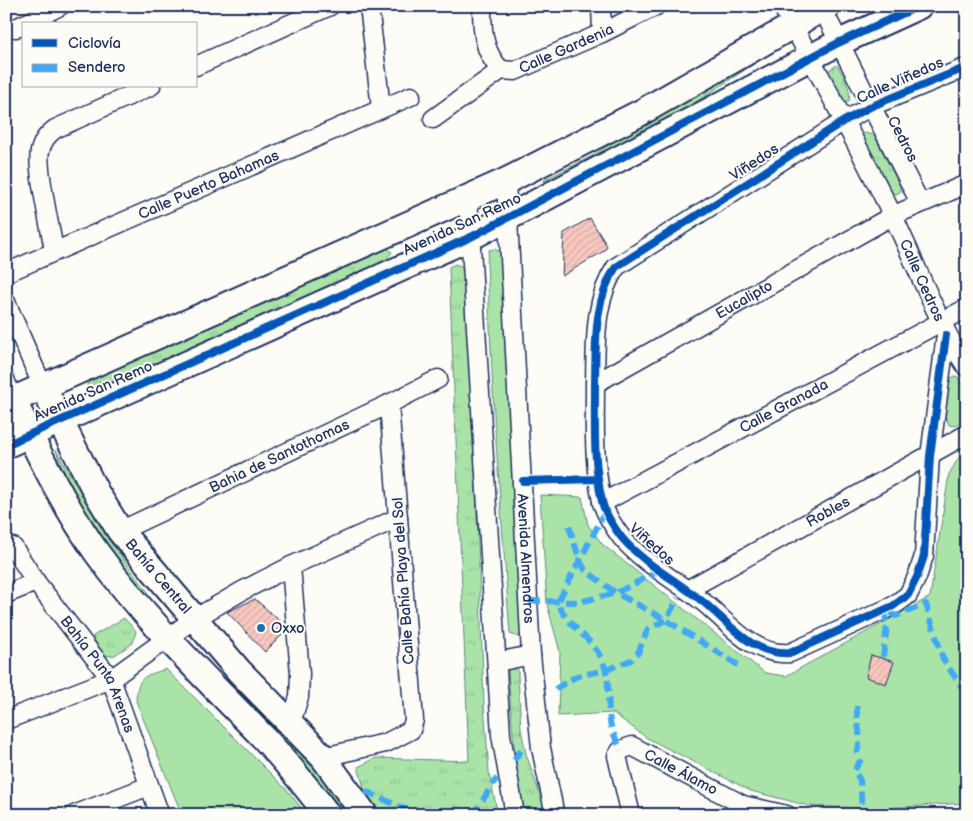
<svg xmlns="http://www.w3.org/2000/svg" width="973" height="821" viewBox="0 0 973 821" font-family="'Balsamiq Sans',sans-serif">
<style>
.grass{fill:url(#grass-tufts);stroke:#628983}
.park{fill:#aae3a8;stroke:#628983}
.building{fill:url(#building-hatch);stroke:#1b2f5e}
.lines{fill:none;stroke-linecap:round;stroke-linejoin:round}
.street-casing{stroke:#1b2f5e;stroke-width:21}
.secondary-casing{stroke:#1b2f5e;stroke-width:29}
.street{stroke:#fdfcf7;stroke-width:18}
.secondary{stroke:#fdfcf7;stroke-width:25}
.quiet{stroke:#3fa9f5;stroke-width:6;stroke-dasharray:12 6;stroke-linecap:butt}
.cycleway-casing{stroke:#fdfcf7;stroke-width:11}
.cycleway{stroke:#0057b8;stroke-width:8}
.poi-dot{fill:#1f6fb2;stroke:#fdfcf7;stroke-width:2}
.labels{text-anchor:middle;stroke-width:4;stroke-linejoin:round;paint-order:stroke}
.street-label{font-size:15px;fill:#1b2f5e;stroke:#fdfcf7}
.poi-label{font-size:15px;fill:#1b2f5e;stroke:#fdfcf7;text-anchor:start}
</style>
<defs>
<pattern id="grass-tufts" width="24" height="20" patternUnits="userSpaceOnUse" patternTransform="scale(1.25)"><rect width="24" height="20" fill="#aae3a8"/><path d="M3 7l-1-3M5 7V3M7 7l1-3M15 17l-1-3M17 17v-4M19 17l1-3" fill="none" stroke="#92c393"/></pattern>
<pattern id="building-hatch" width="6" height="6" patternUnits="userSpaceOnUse" patternTransform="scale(1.25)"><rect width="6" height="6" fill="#f8c8bf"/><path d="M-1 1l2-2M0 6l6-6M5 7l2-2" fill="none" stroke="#d4aca7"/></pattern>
</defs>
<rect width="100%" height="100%" fill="#fdfcf7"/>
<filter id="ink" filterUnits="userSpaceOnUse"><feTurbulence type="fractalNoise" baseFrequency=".02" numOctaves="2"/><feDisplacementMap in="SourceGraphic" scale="10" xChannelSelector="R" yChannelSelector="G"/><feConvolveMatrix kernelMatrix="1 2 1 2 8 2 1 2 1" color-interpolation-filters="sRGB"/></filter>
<g filter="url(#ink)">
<path class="grass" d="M837,65c6,10 15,24 12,36h-6l-17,-29z
M864,133l10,2 26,51v6l-6,3 -6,-3 -27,-56z
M384,246l8,6 -7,9 -291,131 -6,-3 -1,-5 8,-6z
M455,264l9,3 4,7 16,430 5,68 9,43h-119l-14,-24 -7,-24 18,-9 93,3 -20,-494z
M56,450l50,86 42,56 -2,3c-37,-41 -74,-92 -90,-145z
M124,618l12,13 -3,12 -18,12 -8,1 -9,-7 -5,-13z
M198,653l65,61 54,58 32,43h-7c-39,-59 -94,-105 -144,-155z
M513,666l5,4v6l3,53 5,25 21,61h-23c-9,-49 -13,-97 -16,-147z"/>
<path class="park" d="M775,50l-129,85 -99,51 -3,-6 48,-24 74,-48z
M495,249l5,3 2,4 11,118 2,145 6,113 -2,5 -9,-3 -16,-219 -7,-153 2,-12z
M957,376l10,18v24l-13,8 -5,-1 -4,-9 2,-34 3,-4z
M967,451v352l-94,6 -64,-3 -58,-15 -104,-53 -34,-25 -55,3 2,-64 -13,-48 -7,-109 42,2 6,28 15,20 162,128 21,3 144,-79 19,-123 13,-22z
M166,669l122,122 19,24h-125l-46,-114c2,-26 7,-24 30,-32z"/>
<path class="building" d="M590,218l17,28 -3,5 -42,25 2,-43z
M255,599l25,22 2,14 -17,17 -38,-40z
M871,655l23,7 -8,22 -20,-7z"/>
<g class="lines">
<g class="street-casing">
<g id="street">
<path d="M369,6l12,102"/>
<path d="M482,6c0,24 1,46 19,64"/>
<path d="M601,6l1,27"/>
<path id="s1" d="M782,6c38,69 75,138 110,208 25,52 44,105 75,154"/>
<path d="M821,6l99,197"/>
<path d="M25,24l35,-18"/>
<path d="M6,27l10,1 8,-4"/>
<path d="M196,66l134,-60"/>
<path id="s2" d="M501,70l14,1 87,-38 54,-27"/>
<path d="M433,119l68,-49"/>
<path id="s3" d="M506,181l25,474 10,93 14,67"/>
<path d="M468,198l33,537 14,80"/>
<path d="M54,251c-3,-21 -18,-83 -14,-100 3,-11 7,-16 15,-22l96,-43"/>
<path id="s4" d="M6,273l405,-177"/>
<path d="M6,302l36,83"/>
<path d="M946,335l-16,121 -6,100 -7,21 -9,18 -15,11 -103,47c-35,3 -58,-26 -82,-47 -28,-24 -62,-40 -86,-68 -7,-9 -18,-26 -20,-37 -9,-38 -7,-78 -7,-117 1,-40 -2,-83 21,-117l228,-146 28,-15 95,-39"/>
<path d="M6,382l7,17"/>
<path id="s5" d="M596,383l296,-167 75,-32"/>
<path id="s6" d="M602,503l365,-195"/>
<path id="s7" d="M120,531l269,-127 49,-25"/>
<path id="s8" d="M13,547l23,35 75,97 49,136"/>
<path d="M291,566l9,108 -1,23 -8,26"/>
<path id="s9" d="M689,589l278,-155"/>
<path d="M6,594l30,-12"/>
<path d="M497,662l34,-7"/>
<path d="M6,720l105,-41 83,-60 48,-28 49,-25 107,-48"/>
<path d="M323,757l63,-14 25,-13 3,-10 -25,-316"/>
<path d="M74,815l75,-29"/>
<path id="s10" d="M631,815l-14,-59 4,-6 11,-4 111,59 44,10"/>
</g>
</g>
<g class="secondary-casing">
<g id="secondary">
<path id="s11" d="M42,385l54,107 24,39 119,140 84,86 42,58"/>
<path d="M13,399c24,53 51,107 84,154 49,68 110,126 168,186 22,24 43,50 63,76"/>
<path d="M6,403l500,-222 134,-68 187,-107"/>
<path d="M6,445l465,-208 367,-194 81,-37"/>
</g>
</g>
<use href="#street" class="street"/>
<use href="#secondary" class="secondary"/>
<path class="quiet" d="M606,510l-48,92c8,24 34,35 44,58 9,18 5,42 8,62 2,10 7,19 11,28
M569,526l11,35 5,9 31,23 50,27 72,45
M529,601l50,1 37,-9 43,-22
M883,657l4,-31 -3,-16 12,6 30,-12 17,55 24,36
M555,689l22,-13 29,-6 25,-10 7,-7 10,-24 18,-9 12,-22
M857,706c-1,16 6,32 0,46l3,9 -6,10 6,9 2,28
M514,760l10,-13
M365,791l45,20 18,4
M472,815c10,-11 16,-25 25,-37"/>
<g class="cycleway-casing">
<path id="cycleway" d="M946,335l-16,121 -6,100 -7,21 -9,18 -15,11 -103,47c-35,3 -58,-26 -82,-47 -28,-24 -62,-40 -86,-68 -7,-9 -18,-26 -20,-37 -9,-38 -7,-78 -7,-117 1,-40 -2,-83 21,-117l228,-146 28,-15 95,-39
M6,445l465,-208 367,-194 81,-37
M523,481l75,-2"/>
</g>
<use href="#cycleway" class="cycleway"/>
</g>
</g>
<circle class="poi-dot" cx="261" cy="628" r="5"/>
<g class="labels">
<g class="street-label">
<text dy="5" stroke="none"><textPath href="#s2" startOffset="70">Calle Gardenia</textPath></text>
<text transform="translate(900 80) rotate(-24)" y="5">Calle Viñedos</text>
<text transform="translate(903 139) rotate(63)" y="5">Cedros</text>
<text transform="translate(754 162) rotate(-33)" y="5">Viñedos</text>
<text dy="5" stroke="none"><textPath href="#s4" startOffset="221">Calle Puerto Bahamas</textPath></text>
<text transform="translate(462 224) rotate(-25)" y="5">Avenida San Remo</text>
<text dy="5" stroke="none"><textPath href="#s1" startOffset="308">Calle Cedros</textPath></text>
<text dy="5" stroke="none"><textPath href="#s5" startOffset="170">Eucalipto</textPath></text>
<text transform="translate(93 391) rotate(-24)" y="5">Avenida San Remo</text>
<text dy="5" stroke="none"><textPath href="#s6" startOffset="206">Calle Granada</textPath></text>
<text dy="5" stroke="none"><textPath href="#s7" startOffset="176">Bahia de Santothomas</textPath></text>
<text dy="5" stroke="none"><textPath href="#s9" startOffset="159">Robles</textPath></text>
<text transform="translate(652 544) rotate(42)" y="5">Viñedos</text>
<text dy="5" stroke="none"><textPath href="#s3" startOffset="378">Avenida Almendros</textPath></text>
<text dy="5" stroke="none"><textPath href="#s11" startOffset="225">Bahía Central</textPath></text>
<text transform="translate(403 581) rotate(-94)" y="5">Calle Bahía Playa del Sol</text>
<text dy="5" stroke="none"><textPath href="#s8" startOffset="154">Bahía Punta Arenas</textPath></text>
<text dy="5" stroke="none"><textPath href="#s10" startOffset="135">Calle Álamo</textPath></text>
</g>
<g class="poi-label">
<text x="271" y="633">Oxxo</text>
</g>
</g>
<rect width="973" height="821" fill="none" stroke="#fdfcf7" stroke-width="25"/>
<rect x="12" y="12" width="948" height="796" fill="none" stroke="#1b2f5e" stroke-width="2" filter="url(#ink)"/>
<rect x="22" y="22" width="175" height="65" fill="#fdfcf7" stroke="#a3aaba"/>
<rect x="32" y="39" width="25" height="8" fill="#0057b8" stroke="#a3aaba"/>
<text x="68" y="48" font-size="15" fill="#1b2f5e">Ciclovía</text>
<rect x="32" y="64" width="25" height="8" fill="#3fa9f5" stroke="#a3aaba"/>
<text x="68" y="72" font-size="15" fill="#1b2f5e">Sendero</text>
</svg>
